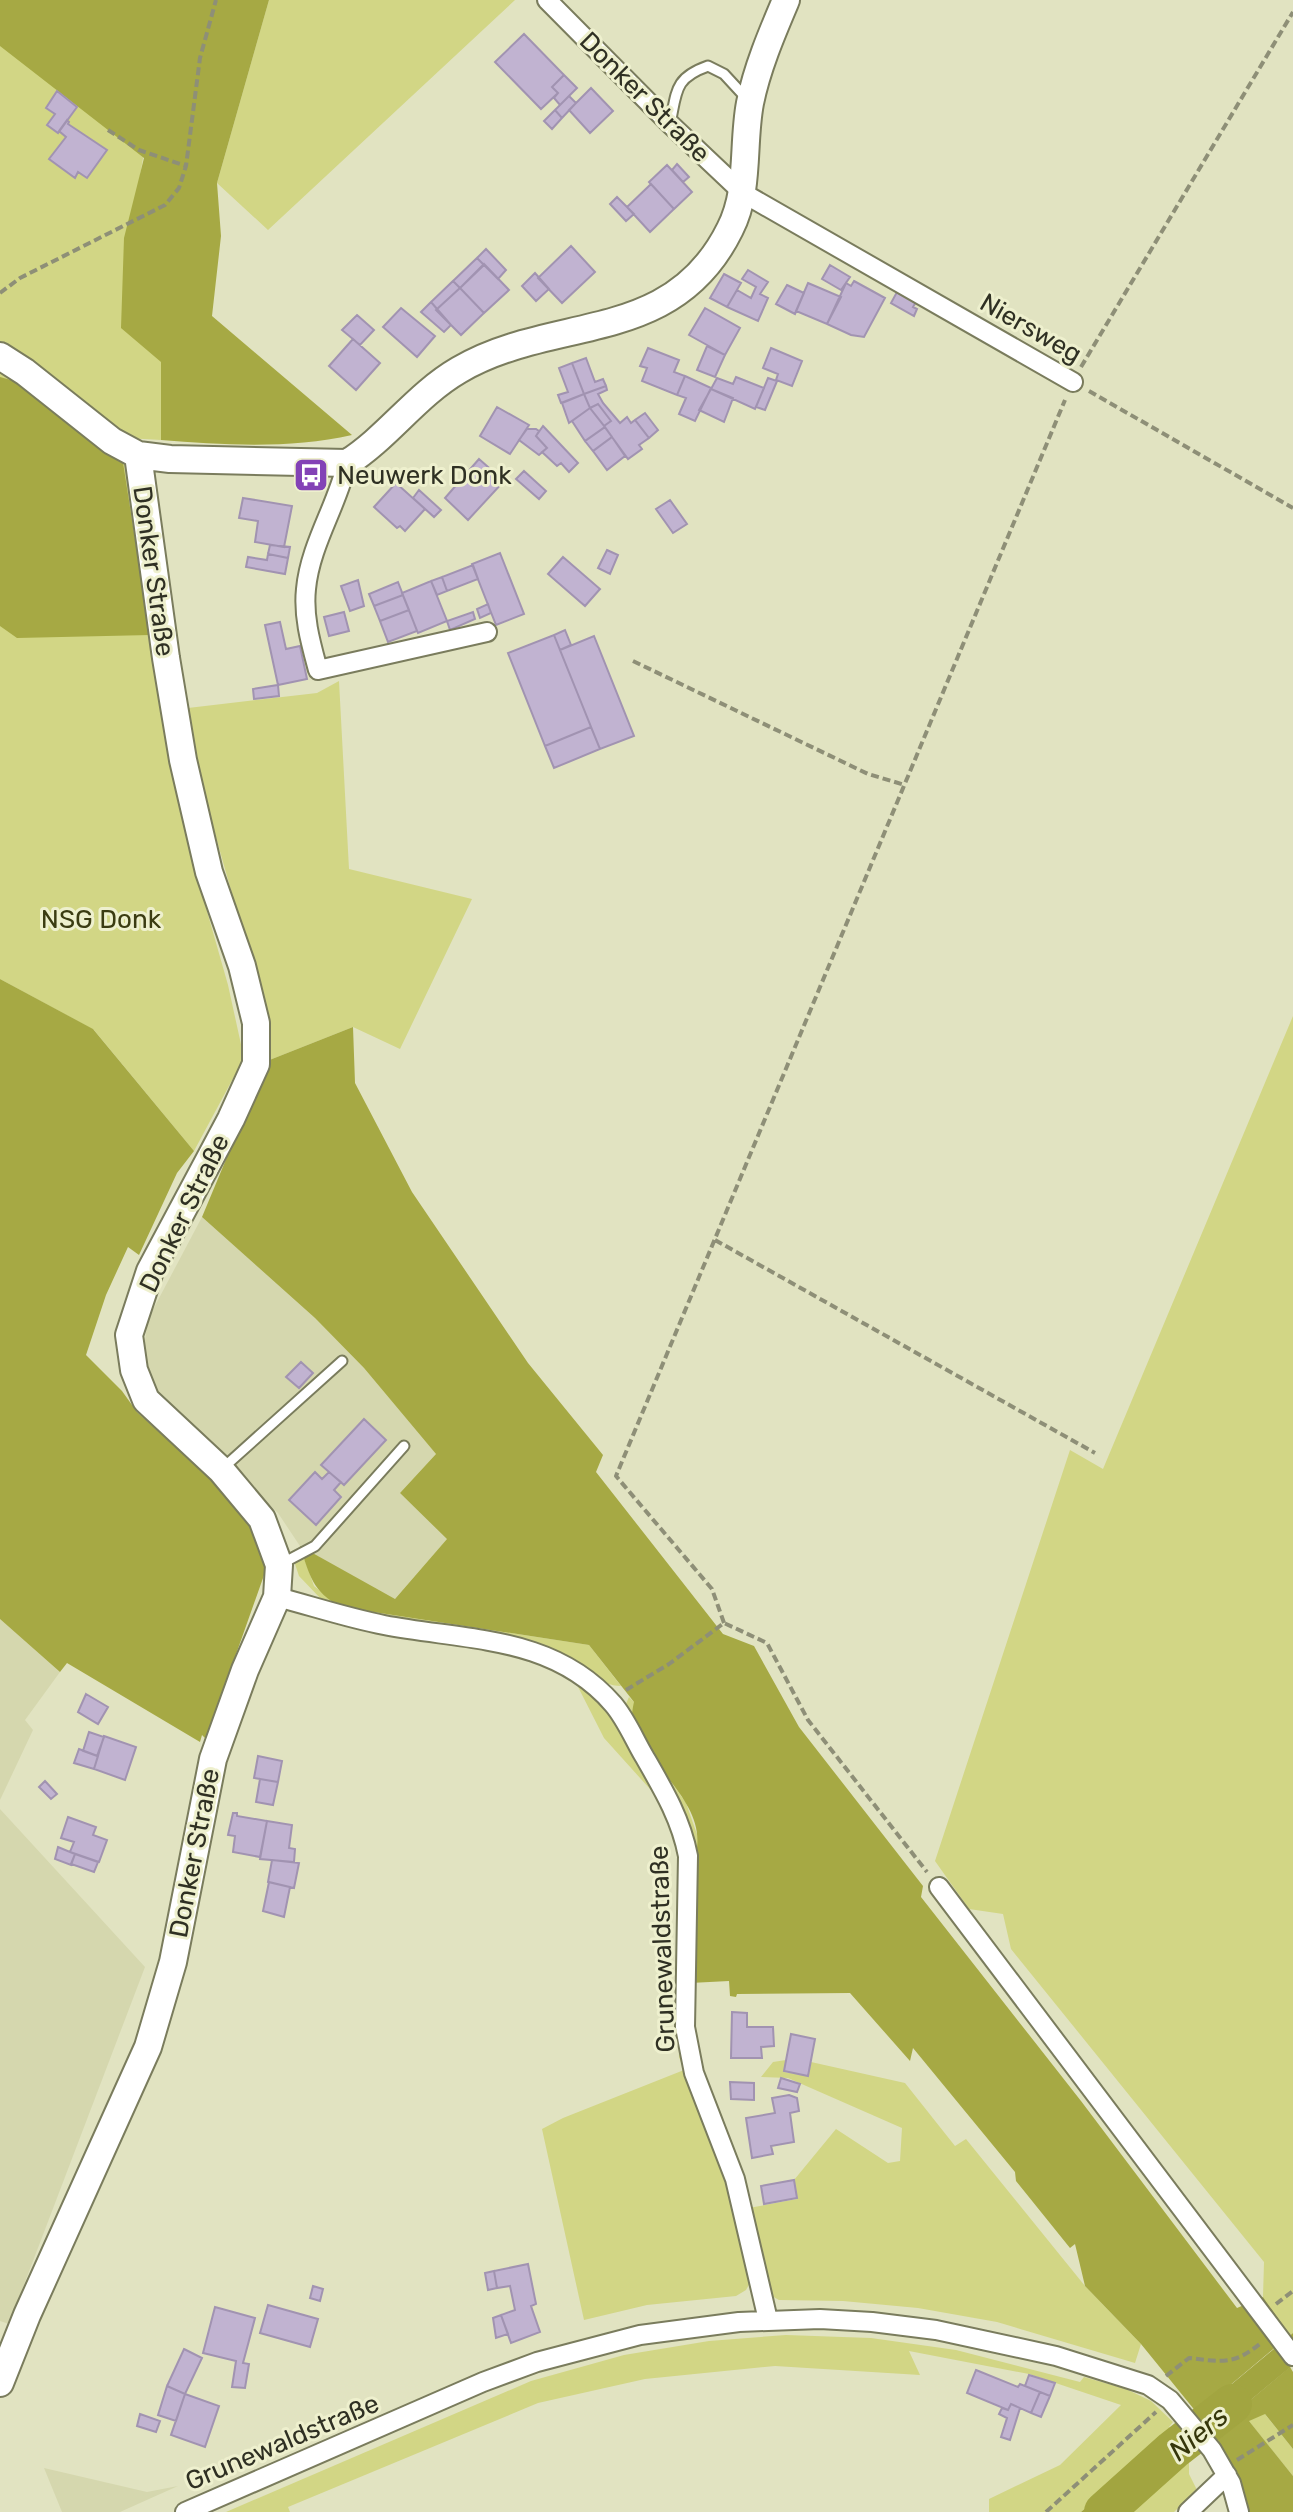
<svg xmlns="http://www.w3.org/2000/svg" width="1293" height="2512" viewBox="0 0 1293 2512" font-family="Rubik,sans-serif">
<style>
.built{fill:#d5d7ae}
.green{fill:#d2d685}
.forest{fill:#a6a944}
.water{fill:#a2a540}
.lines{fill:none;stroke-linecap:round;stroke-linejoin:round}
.river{stroke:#a2a540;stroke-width:40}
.building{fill:#c1b3d1;stroke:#a193b1;stroke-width:2}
.lane-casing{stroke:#7a7c5d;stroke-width:13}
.street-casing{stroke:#7a7c5d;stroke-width:22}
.secondary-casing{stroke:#7a7c5d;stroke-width:30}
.path{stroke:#8e8f77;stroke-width:4;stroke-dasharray:8 4;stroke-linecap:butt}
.lane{stroke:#fff;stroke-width:9}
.street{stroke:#fff;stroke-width:18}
.secondary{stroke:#fff;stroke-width:26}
.labels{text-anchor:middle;stroke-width:6;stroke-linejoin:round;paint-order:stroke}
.street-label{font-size:26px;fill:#2f3023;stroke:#eef0ce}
.poi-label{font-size:26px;fill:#2f3023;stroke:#eef0ce;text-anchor:start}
.park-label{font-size:26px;fill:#3b3c12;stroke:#eef0ce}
.water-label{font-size:28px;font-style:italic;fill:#35360b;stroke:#eef0ce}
</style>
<rect width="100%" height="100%" fill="#e1e3c1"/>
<path class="built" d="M202,1217l113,101 49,50 72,86 -36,39 48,45 -54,62 -94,-54 -22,-33 -117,-110 -11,-17 -6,-39 4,-28z
M0,1619l60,53 -35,48 8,10 -33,70z
M0,1809l145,158 -136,357 -9,-3z
M44,2468l103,24 31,-6 -58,26h-58z"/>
<path class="green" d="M0,0l162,48 -31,180 30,134v78l-35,-2 10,111 57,313 35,123 16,73 -50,93 -100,-121 -94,-51z
M269,0h246l-247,230 -51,-47z
M339,681l10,188 123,30 -72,150 -47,-22 -86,34 -12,-86 -60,-212 -7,-55 129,-15z
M1293,1016v1317l-3,2 -27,-38 1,-35 -253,-313 -8,-35 -34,-5 -34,-48 135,-411 33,19z
M300,1546l14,40 27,21 248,38 32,41c-21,-1 -34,-13 -50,-24l-189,-44 -61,-19 -22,-23 -4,-12z
M573,1677l32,26 63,106 -64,-71z
M629,1697l5,5 11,43 41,58 13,37 -5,23 -69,-157z
M683,1851l-3,123 71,307 -5,9 -10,6 -89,9 -63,15 -42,-191 21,-11 121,-48 -5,-13 -2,-84z
M786,2060l-2,12 24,4 3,-14 94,21 50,63 11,-7 119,147 56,58 -6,19 -138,-41 -79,-14 -75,-7 -64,-1 -11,-6 -19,-86 48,-9 -3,-19 42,-51 52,34 12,-2 2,-33 -114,-50 -27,-1 12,-15z
M786,2335l85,3 85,12 124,32 4,-5 42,12 25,12 22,21 -4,5 5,5 -93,80h-92v-13l71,-34 61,-60 -92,-31 -120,-23 11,24 -145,-9 -130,13 -107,24 -250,104 2,5h-64l305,-131 93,-26 85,-14z
M1264,2413l29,36v27l-45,-56z
M1189,2452v22l8,16 -23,22h-52z"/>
<path class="forest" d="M0,0h269l-52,183 4,53 -9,80 140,119c-61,14 -129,10 -191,5v-78l-40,-34 3,-90 20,-80 -144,-112z
M0,377l36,10 83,50 31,198 -133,3 -17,-12z
M0,979l93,50 101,122 -17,22 -38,82 -11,-8 -22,48 -20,60 36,36 15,21 110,100 21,52 -62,175 -4,-4 -2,7 -133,-79 -7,9 -60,-53z
M353,1027l2,56 57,109 116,171 75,92 -7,17 127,162 31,12 45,81 124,159 -2,11 160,204 156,207 26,-11 27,38 -93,78 -56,-69 -56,-58 -10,-42 -5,4 -54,-67 -1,-9 -102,-124 -3,13 -60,-68 -113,1 -1,3 -6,-1 -1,-15 -39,2 6,-130c12,-52 -53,-88 -63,-132 -2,-6 0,-14 1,-19l-45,-57 -248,-38c-29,-16 -31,-31 -41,-61l95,53 52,-60 -47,-46 36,-39 -72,-86 -49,-50 -113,-101 65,-156z
M1290,2367l3,5v77l-28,-35 -16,7 44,55v36h-45c-6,-30 -18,-56 -36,-80z"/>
<path class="water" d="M1293,2333v32l-81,67 -15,-19z
M1174,2432l15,20 -67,60h-41z"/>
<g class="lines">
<path class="river" d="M1104,2512l69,-62 59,-46"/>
</g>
<path class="building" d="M524,34l40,41 -12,12 6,6 -17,16 -46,-47z
M564,75l13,13 -17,17 -6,-7 4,-5 -6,-6z
M591,88l22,23 -23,22 -21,-23z
M57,91l20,16 -19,26 -11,-8 8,-11 -9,-6z
M569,96l7,7 -14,15 -7,-8z
M555,110l7,8 -10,11 -8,-8z
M67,120l2,2 -1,2 39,26 -20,28 -9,-6 -3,6 -26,-19 17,-22 -7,-6z
M677,164l12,13 -6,5 -11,-12z
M667,165l25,27 -18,17 -25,-27z
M651,184l23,25 -24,23 -23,-25z
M617,197l17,17 -8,7 -16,-17z
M571,246l24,26 -33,31 -24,-25z
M486,249l20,21 -8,9 -21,-21z
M477,258l7,7 -24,23 -7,-7z
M484,264l25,26 -25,23 -24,-25z
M830,265l20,12 -9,13 -19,-11z
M748,270l20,12 -8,12 8,4 -10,23 -31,-14 10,-17 14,8 5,-11 -14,-8z
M535,273l14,16 -13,12 -14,-15z
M724,274l17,9 -14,24 -17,-9z
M453,281l7,7 -23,21 -6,-7z
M854,281l31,17 -21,39 -13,-2 -24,-11 19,-41 5,3z
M808,283l33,14 -14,27 -31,-13z
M787,285l17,8 -9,21 -19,-10z
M460,288l24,25 -23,22 -25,-25z
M897,292l19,10 -3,5 4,2 -3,7 -23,-13z
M431,302l20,23 -7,7 -23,-20z
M401,308l34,28 -18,21 -34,-30z
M705,308l35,20 -15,27 -36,-20z
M357,315l17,15 -14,15 -18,-15z
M353,339l27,24 -24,27 -27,-24z
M707,346l18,9 -10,22 -18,-7z
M648,348l31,12 -5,12 11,4 -8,19 -35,-14 5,-13 -7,-2z
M771,348l31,13 -10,25 -16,-6 2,-6 -15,-6z
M586,358l9,24 8,-3 3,7 -22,8 -12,-31z
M572,363l12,31 -23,9 -3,-8 10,-3 -9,-24z
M685,376l26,12 -16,33 -16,-7 7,-16 -9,-3z
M736,377l28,11 -9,21 -44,-20 6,-11 16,6z
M768,378l9,3 -12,29 -9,-3z
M606,386l1,4 -9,4 5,9 17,20 7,-6 4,6 4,-3 14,18 -10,7 3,4 -14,10 -24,-33 7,-5 -13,-17 -8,4 -6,-14z
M711,389l22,9 -9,24 -25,-12z
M584,394l6,14 -21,15 -7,-20z
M598,404l13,17 -7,5 -14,-18z
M497,407l32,18 -19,29 -30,-18z
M590,408l15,19 -20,14 -13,-20z
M645,413l13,17 -9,8 -14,-18z
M543,426l35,37 -9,9 -8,-9 -4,3 -15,-14 5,-4 -11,-12z
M605,427l7,10 -19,14 -8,-10z
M527,429h9l3,2 -3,5 11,12 -8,7 -20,-15z
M612,437l13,19 -18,14 -14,-19z
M479,459l25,22 -36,39 -23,-22z
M524,471l22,20 -7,8 -23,-20z
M396,483l29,26 -20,22 -5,-5 -3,2 -23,-21z
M419,490l22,20 -7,7 -21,-19z
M243,498l49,8 -8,41 -29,-5 3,-21 -19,-3z
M670,500l17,24 -14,9 -17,-24z
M270,545l20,2 -2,11 -20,-4z
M607,550l11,5 -8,19 -12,-6z
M500,553l24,61 -28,11 -24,-61z
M268,554l20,4 -3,16 -39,-7 2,-10 19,3z
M563,557l37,32 -15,17 -37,-32z
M473,565l5,14 -31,12 -5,-14z
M442,577l5,14 -10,4 -6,-14z
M358,580l6,26 -14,5 -9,-25z
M431,581l16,40 -29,12 -16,-40z
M398,582l5,13 -29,11 -5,-12z
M403,595l6,15 -29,11 -6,-15z
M488,604l3,9 -11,5 -3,-9z
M409,610l8,21 -29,11 -8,-21z
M344,612l5,19 -20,5 -5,-19z
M473,612l2,7 -25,11 -3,-9z
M280,622l6,27 14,-3 7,33 -29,6 -13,-60z
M565,630l6,15 -11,5 -6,-15z
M554,635l37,92 -46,19 -37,-93z
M594,636l40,100 -34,13 -40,-99z
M278,685l1,11 -25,3 -1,-10z
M591,727l9,22 -46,19 -9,-22z
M301,1362l12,11 -14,15 -13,-11z
M364,1419l22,21 -42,45 -23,-20z
M315,1472l7,7 7,-7 12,10 -7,8 7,7 -25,28 -27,-25z
M86,1694l22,13 -10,17 -20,-12z
M89,1732l15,5 -7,19 -14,-5z
M104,1736l32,11 -11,33 -31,-11z
M79,1749l19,7 -4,13 -20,-6z
M258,1756l24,5 -4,21 -24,-4z
M260,1779l18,3 -5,23 -17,-3z
M45,1781l12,13 -6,5 -12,-12z
M233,1813h4v3l30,5 -7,36 -27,-5 2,-16 -7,-1z
M68,1817l28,10 -3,8 14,5 -8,22 -29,-10 4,-10 -13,-4z
M267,1821l25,4 -3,23 6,1 -1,13 -34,-3z
M58,1847l17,7 -4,11 -16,-6z
M75,1854l23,8 -4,10 -23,-8z
M272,1860l27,3 -5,25 -26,-6z
M269,1882l21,5 -6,30 -21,-6z
M732,2012l15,1v14h26l1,19 -13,1 1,11h-31z
M791,2034l24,5 -7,37 -24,-5z
M781,2078l19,6 -3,8 -19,-4z
M730,2082l24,1v17l-23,-1z
M789,2095l8,3 2,13 -9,2 4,29 -23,4 2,8 -21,4 -6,-40 29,-5 -3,-15z
M794,2180l3,18 -33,6 -3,-18z
M528,2264l8,40 -5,2 9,26 -29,11 -10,-28 14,-5 -5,-24 -13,2 -3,-17z
M494,2271l3,17 -9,2 -3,-17z
M313,2286l10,3 -3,12 -10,-3z
M268,2305l50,14 -8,28 -50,-14z
M215,2307l40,11 -12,45 6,1 -4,24 -13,-1 4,-26 -33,-8z
M501,2315l7,19 -12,4 -3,-20z
M184,2349l18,9 -17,36 -18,-8z
M976,2370l42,17 2,-3 20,8 -9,21 -20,-9 -3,6 -41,-17z
M1029,2375l26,8 -5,13 -25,-10z
M167,2386l18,8 -9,27 -18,-6z
M1040,2392l10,4 -9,21 -10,-4z
M185,2394l34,12 -14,41 -34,-12z
M1011,2404l9,4 -10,32 -9,-3 6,-19 -8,-4 3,-6 6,2z
M140,2414l20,7 -4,11 -19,-6z"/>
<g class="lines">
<g class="lane-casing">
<path id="lane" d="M670,124c7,-33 4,-46 38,-58l16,8 24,26
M223,1468l119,-107
M281,1564l34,-18 89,-100"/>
</g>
<g class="street-casing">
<path id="street" d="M547,0l123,124 73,69 330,189
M347,463c-10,43 -37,82 -41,126 -3,28 5,55 12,81l169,-38
M277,1597c35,9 71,21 107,28 83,16 169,10 229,79 13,15 21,35 31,52 19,33 37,63 44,100l-3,171 9,46 41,106 33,141
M939,1887l354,469
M185,2512l298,-130 54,-20 103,-27 99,-13 81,-3 52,3 64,8 120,26 92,29 22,15 42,50 19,33 8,29
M1188,2512l39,-37"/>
</g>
<g class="secondary-casing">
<path id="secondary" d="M0,356l25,16 87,69 26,14 32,4 177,4c41,-26 69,-68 112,-93 95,-56 213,-23 271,-141 20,-39 12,-84 20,-126 7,-35 22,-70 36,-103
M0,2383l27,-68 121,-268 25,-85 40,-203 32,-89 32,-73 2,-32 -17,-46 -41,-49 -75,-70 -12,-30 -5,-35 21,-64 81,-152 25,-55v-41l-14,-57 -33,-94 -26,-112 -17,-102 -28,-203"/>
</g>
<path class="path" d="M108,130l31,20 47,16
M0,293l20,-15 145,-73 14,-17 7,-22 14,-108 16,-58
M1081,367l212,-355
M1089,391l204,117
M633,661l235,113 37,11
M715,1240l380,213
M724,1623l-12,-34 -96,-113 449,-1076
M626,1690l43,-26 55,-41 43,20 41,77 119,152
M1276,2304l17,-13
M1166,2376l23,-18c34,4 45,7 72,-15
M1237,2460l56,-35
M1046,2512l110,-100"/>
<use href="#lane" class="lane"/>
<use href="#street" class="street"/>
<use href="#secondary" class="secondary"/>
</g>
<defs>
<g id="bus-square" transform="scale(1.8)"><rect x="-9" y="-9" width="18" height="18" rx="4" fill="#8342b6" stroke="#eef0ce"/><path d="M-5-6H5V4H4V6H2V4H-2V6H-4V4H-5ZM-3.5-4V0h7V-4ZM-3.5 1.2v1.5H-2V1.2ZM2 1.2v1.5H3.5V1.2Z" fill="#fff"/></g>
</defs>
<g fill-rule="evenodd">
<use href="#bus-square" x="311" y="475"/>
</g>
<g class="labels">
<g class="street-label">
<text transform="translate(645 97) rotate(45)" y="9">Donker Straße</text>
<text transform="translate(1031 328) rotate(30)" y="9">Niersweg</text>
<text transform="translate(154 571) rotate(82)" y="9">Donker Straße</text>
<text transform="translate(184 1213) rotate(-64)" y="9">Donker Straße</text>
<text transform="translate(194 1853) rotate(-79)" y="9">Donker Straße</text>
<text transform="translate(662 1949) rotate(-92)" y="9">Grunewaldstraße</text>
<text transform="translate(282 2442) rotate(-23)" y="9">Grunewaldstraße</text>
</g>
<g class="poi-label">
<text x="337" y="484">Neuwerk Donk</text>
</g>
<g class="park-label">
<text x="101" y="928">NSG Donk</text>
</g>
<g class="water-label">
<text transform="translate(1198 2433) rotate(-40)" y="10">Niers</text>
</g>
</g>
</svg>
